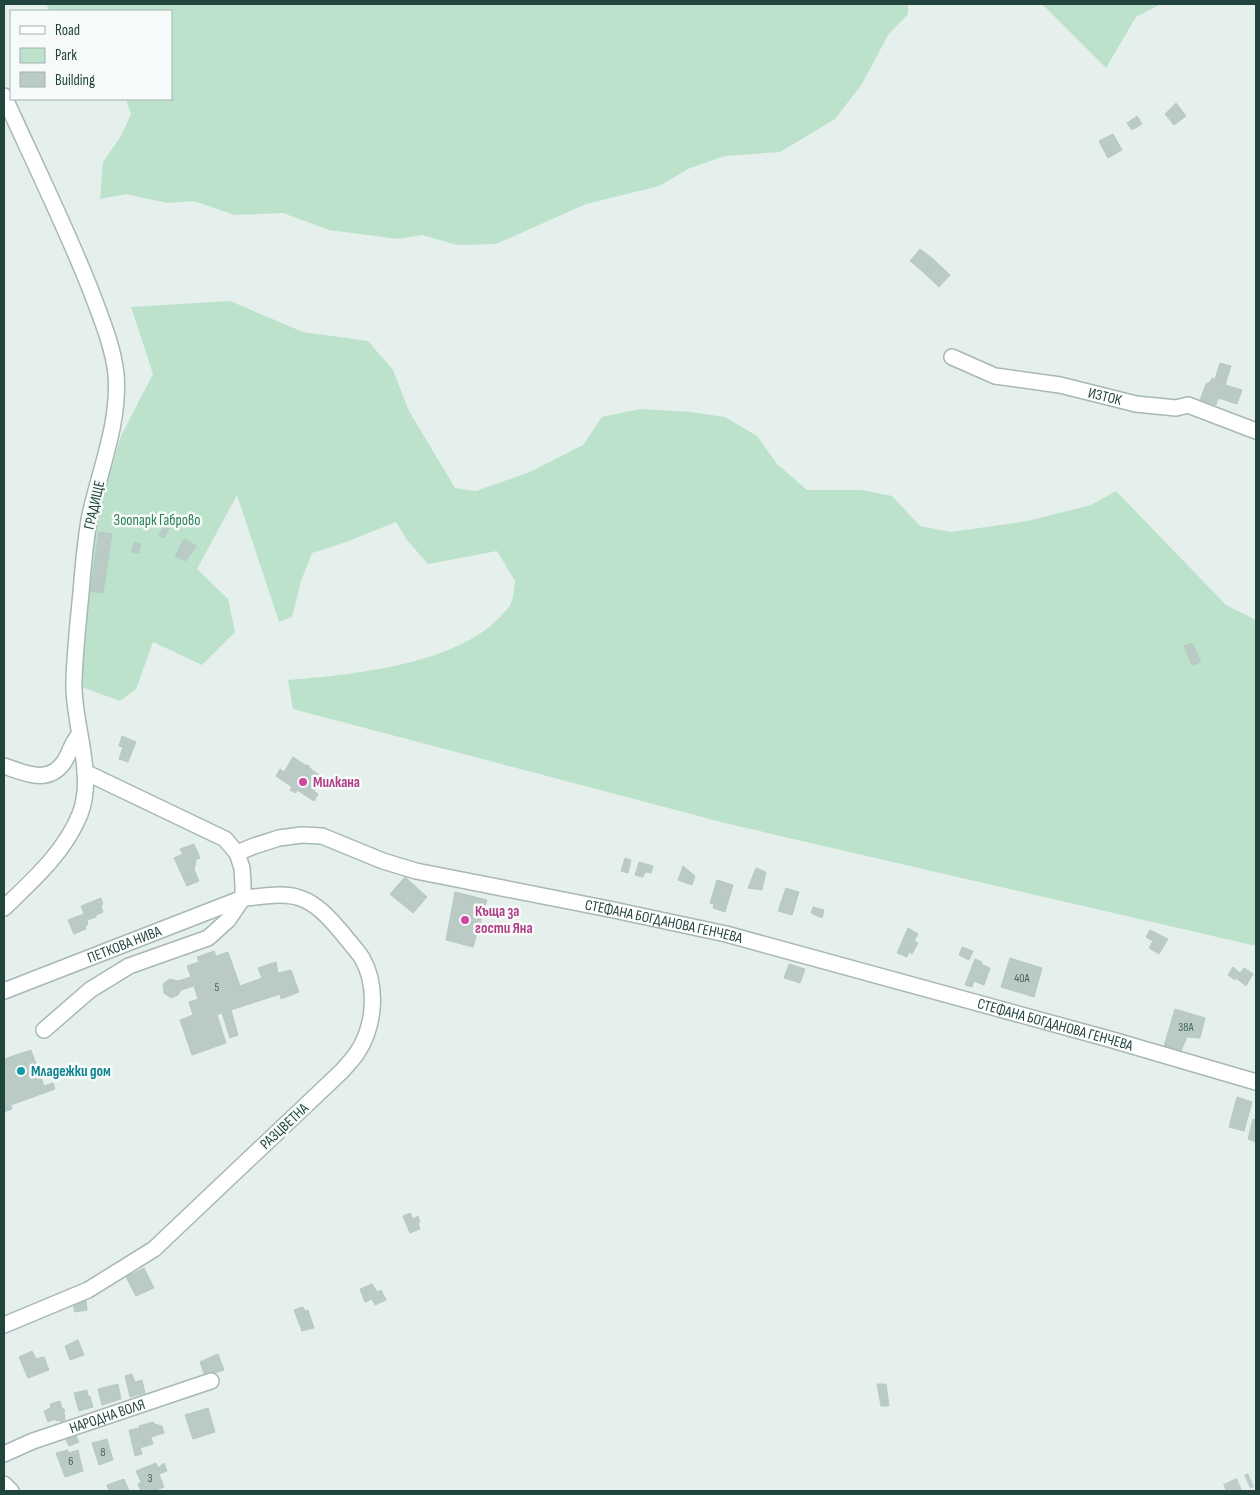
<svg xmlns="http://www.w3.org/2000/svg" width="1260" height="1495" viewBox="0 0 1260 1495" font-family="'Sofia Sans Condensed',sans-serif">
<style>
.green{fill:#bce2cc}
.building{fill:#bacbc6;stroke:#b6cac5}
.lines{fill:none;stroke-linecap:round;stroke-linejoin:round}
.minor-tunnel{stroke:#becdc9;stroke-width:15;stroke-dasharray:15 8;stroke-linecap:butt}
.minor-casing{stroke:#a7b8b5;stroke-width:18}
.minor{stroke:#fff;stroke-width:15}
.hotel-dot{fill:#d1479c;stroke:#f6fbf9;stroke-width:2}
.culture-dot{fill:#0f9aa8;stroke:#f6fbf9;stroke-width:2}
.labels{text-anchor:middle;stroke-width:5;stroke-linejoin:round;paint-order:stroke}
.number-label{font-size:12px;fill:#486661}
.street-label{font-size:15px;fill:#22443f;stroke:#f6fbf9}
.park-label{font-size:15px;fill:#287f56;stroke:#f6fbf9}
.hotel-label{font-size:15px;font-weight:bold;fill:#b23c85;stroke:#f6fbf9;text-anchor:start}
.culture-label{font-size:15px;font-weight:bold;fill:#0d838f;stroke:#f6fbf9;text-anchor:start}
</style>
<rect width="100%" height="100%" fill="#e5efec"/>
<path class="green" d="M46,4h862v10l-20,21 -26,49 -27,35 -55,33 -55,4 -35,12 -31,18 -73,18 -90,40 -39,1 -35,-10 -24,4 -69,-9 -46,-17 -48,2 -41,-14 -27,2 -41,-9 -26,5 3,-37 18,-26 10,-22 -5,-15h45v-88h-121z
M1042,4h119l-25,13 -30,51z
M230,301l73,31 65,9 25,29 16,41 46,77 21,3 54,-19 53,-27 19,-28 38,-8 50,3 35,5 32,19 20,28 30,26h55l30,6 28,30 31,6 77,-11 63,-16 25,-14 110,114 30,15v326l-527,-122 -436,-115 -5,-29c62,-5 166,-15 211,-62 3,-4 10,-9 12,-15 3,-6 3,-15 4,-22l-18,-30 -69,13 -21,-24 -11,-18 -50,20 -34,11 -11,28 -9,36 -13,5 -42,-127 -40,74 31,30 7,33 -33,33 -49,-23 -17,47 -16,12 -41,-15 8,-92 11,-80 23,-78 32,-62 -22,-67z"/>
<path class="building" d="M1176,103l10,13 -12,9 -9,-11z
M1137,116l5,8 -10,6 -5,-7z
M1113,134l9,16 -14,8 -9,-17z
M920,249l13,10 -11,12 -12,-10z
M933,259l17,16 -11,12 -17,-16z
M1220,363l11,3 -6,19 17,5 -5,14 -19,-6 -2,7 -16,-5 6,-16 4,-2 2,-4 3,1z
M165,524l5,2 -6,12 -5,-3z
M99,532l13,2 -9,59 -13,-2z
M184,539l13,7 -12,15 -10,-5z
M134,542l7,2 -2,9 -7,-1z
M1192,643l9,19 -9,3 -8,-19z
M122,736l14,6 -8,20 -9,-3 4,-12 -4,-1z
M293,757l12,8h3l4,5 12,8 -10,13 4,3 -4,7 -17,-11 -1,3 -6,-3 2,-3 -16,-11 4,-7 4,3z
M194,844l6,14 -5,2 1,2 -2,7 5,12 -12,5 -13,-28 9,-4 -3,-5z
M625,858l6,2 -3,13 -7,-2z
M639,862l14,4 -2,7 -6,-1 -2,5 -8,-2z
M683,866l12,10 -3,9 -14,-5z
M756,868l10,4 -4,18 -14,-2z
M405,877l22,20 -14,16 -23,-19z
M717,880l16,5 -8,27 -12,-4 1,-4 -4,-1z
M786,888l13,4 -7,23 -14,-4z
M455,892l32,8 -14,47 -27,-7z
M101,898l2,6 -2,2 2,6 -7,3v2l-9,3 1,5 -3,1 1,3 -12,5 -6,-14 16,-6 -3,-8z
M813,907l11,3 -2,8 -11,-5z
M908,928l10,6 -4,7 4,2 -6,11 -3,-2 -2,5 -10,-4z
M1150,930l18,9 -9,15 -10,-6 4,-7 -7,-4z
M962,947l11,4 -4,9 -10,-5z
M214,951l2,5 12,-4 12,34 22,-8 -4,-10 18,-6 2,11 13,-3 8,22 -18,7 -1,-5 -49,16 7,25 -8,3 -8,-25 -5,2 9,28 -34,12 -12,-35 13,-5 -4,-13 9,-3 -4,-13 -13,4 -3,5 -7,3 -7,-5 -1,-9 7,-5 8,2 13,-4 -4,-11 12,-4 -2,-5z
M1010,958l32,10 -8,29 -33,-10z
M975,959l7,3 -1,2 9,4 -6,17 -10,-4 -2,6 -7,-2z
M789,964l16,5 -5,14 -16,-5z
M1233,967l7,6 4,-5 9,6 -7,12 -10,-8 -1,2 -7,-5z
M1175,1009l30,9 -5,20 -13,-1 -6,14 -17,-5z
M31,1050l13,36 9,-3 2,6 -44,16 1,4 -8,3v-53z
M1237,1097l15,5 -8,29 -15,-4z
M1253,1119l3,1v22l-8,-3z
M410,1213l3,6 5,-3 2,6 -2,1 2,6 -10,4 -7,-17z
M144,1268l10,20 -18,8 -10,-19z
M372,1284l5,8 4,-2 5,10 -11,5 -3,-6 -7,3 -5,-13z
M86,1301l1,9 -12,2 -2,-8z
M303,1307l2,4 3,-1 6,18 -12,3 -8,-21z
M78,1340l6,15 -14,5 -5,-14z
M32,1351l4,8 8,-2 5,13 -21,8 -9,-21z
M218,1354l6,16 -19,6 -5,-14z
M132,1374l3,8 7,-2 3,13 -15,4 -5,-21z
M118,1384l3,15 -19,6 -4,-16z
M877,1384h9l3,22h-8z
M87,1390l1,6h2l3,11 -14,4 -5,-18z
M60,1401l2,7 3,2 -1,2 1,8 -4,2 -1,-2 -4,1 -1,-2 -7,3 -4,-11 7,-3 -1,-4z
M208,1408l7,24 -22,7 -8,-24z
M153,1422l1,2 8,2 2,7 -13,4 2,7 -7,2 -7,-20z
M140,1428l6,18 -6,2 2,6 -7,2 -6,-26z
M76,1436l3,6 -10,4 -3,-6z
M107,1439l6,21 -14,5 -7,-22z
M68,1450v3l10,-3 5,21 -18,6 -9,-24z
M156,1463l2,5 6,-5 3,8 -8,3 5,13 -11,4h-12l-3,-7 3,-2 -5,-11z
M124,1479l5,12h-20l-2,-6z"/>
<g class="lines">
<path class="minor-tunnel" d="M1226,1491l25,-11"/>
<g class="minor-casing">
<g id="minor">
<path d="M4,96c29,65 61,129 87,195 10,27 22,55 25,83 4,48 -16,95 -26,141 -5,26 -7,52 -9,78 -3,29 -6,58 -7,87 -2,43 22,93 6,134 -15,38 -47,66 -76,94"/>
<path id="s1" d="M952,357l43,19 65,9 76,19 40,4 12,-3 68,26"/>
<path d="M4,766c21,7 44,19 60,-4 6,-9 7,-18 15,-27"/>
<path id="s2" d="M237,853l17,-7 25,-8 23,-3 20,1 61,25 33,10 193,38 117,25 383,105 147,43"/>
<path id="s3" d="M4,991l239,-93c18,-1 39,-6 57,0 18,6 31,22 43,36 6,8 14,16 19,24 16,28 13,68 -5,95 -4,6 -10,12 -15,18l-188,178 -66,41 -84,35"/>
<path d="M44,1030l46,-40 39,-24 79,-28 20,-18 15,-22v-13l-1,-17 -5,-15 -12,-14 -140,-67"/>
<path id="s4" d="M4,1454l29,-13 178,-60"/>
<path d="M4,1484l7,7"/>
</g>
</g>
<use href="#minor" class="minor"/>
</g>
<g class="hotel-dot">
<circle cx="303" cy="782" r="5"/>
<circle cx="465" cy="920" r="5"/>
</g>
<circle class="culture-dot" cx="21" cy="1071" r="5"/>
<g class="labels">
<g class="number-label">
<text x="1022" y="982">40A</text>
<text x="217" y="991">5</text>
<text x="1186" y="1031">38А</text>
<text x="103" y="1456">8</text>
<text x="71" y="1465">6</text>
<text x="150" y="1482">3</text>
</g>
<g class="street-label">
<text dy="5" stroke="none"><textPath href="#s1" startOffset="159">ИЗТОК</textPath></text>
<text transform="translate(94 505) rotate(-77)" y="5">ГРАДИЩЕ</text>
<text dy="5" stroke="none"><textPath href="#s2" startOffset="441">СТЕФАНА БОГДАНОВА ГЕНЧЕВА</textPath></text>
<text dy="5" stroke="none"><textPath href="#s3" startOffset="129">ПЕТКОВА НИВА</textPath></text>
<text dy="5" stroke="none"><textPath href="#s2" startOffset="846">СТЕФАНА БОГДАНОВА ГЕНЧЕВА</textPath></text>
<text transform="translate(284 1126) rotate(-43)" y="5">РАЗЦВЕТНА</text>
<text dy="5" stroke="none"><textPath href="#s4" startOffset="110">НАРОДНА ВОЛЯ</textPath></text>
</g>
<g class="park-label">
<text x="157" y="525">Зоопарк Габрово</text>
</g>
<g class="hotel-label">
<text x="313" y="787">Милкана</text>
<text x="475" y="916">Къща за<tspan x="475" dy="17">гости Яна</tspan></text>
</g>
<g class="culture-label">
<text x="31" y="1076">Младежки дом</text>
</g>
</g>
<rect width="1260" height="1495" fill="none" stroke="#22443f" stroke-width="10"/>
<rect x="10" y="10" width="162" height="90" fill="#f6fbf9" stroke="#a1b2af"/>
<rect x="20" y="26" width="25" height="8" fill="#ffffff" stroke="#a1b2af"/>
<text x="55" y="35" font-size="15" fill="#22443f">Road</text>
<rect x="20" y="48" width="25" height="15" fill="#bce2cc" stroke="#a1b2af"/>
<text x="55" y="60" font-size="15" fill="#22443f">Park</text>
<rect x="20" y="72" width="25" height="15" fill="#bacbc6" stroke="#a1b2af"/>
<text x="55" y="85" font-size="15" fill="#22443f">Building</text>
</svg>
